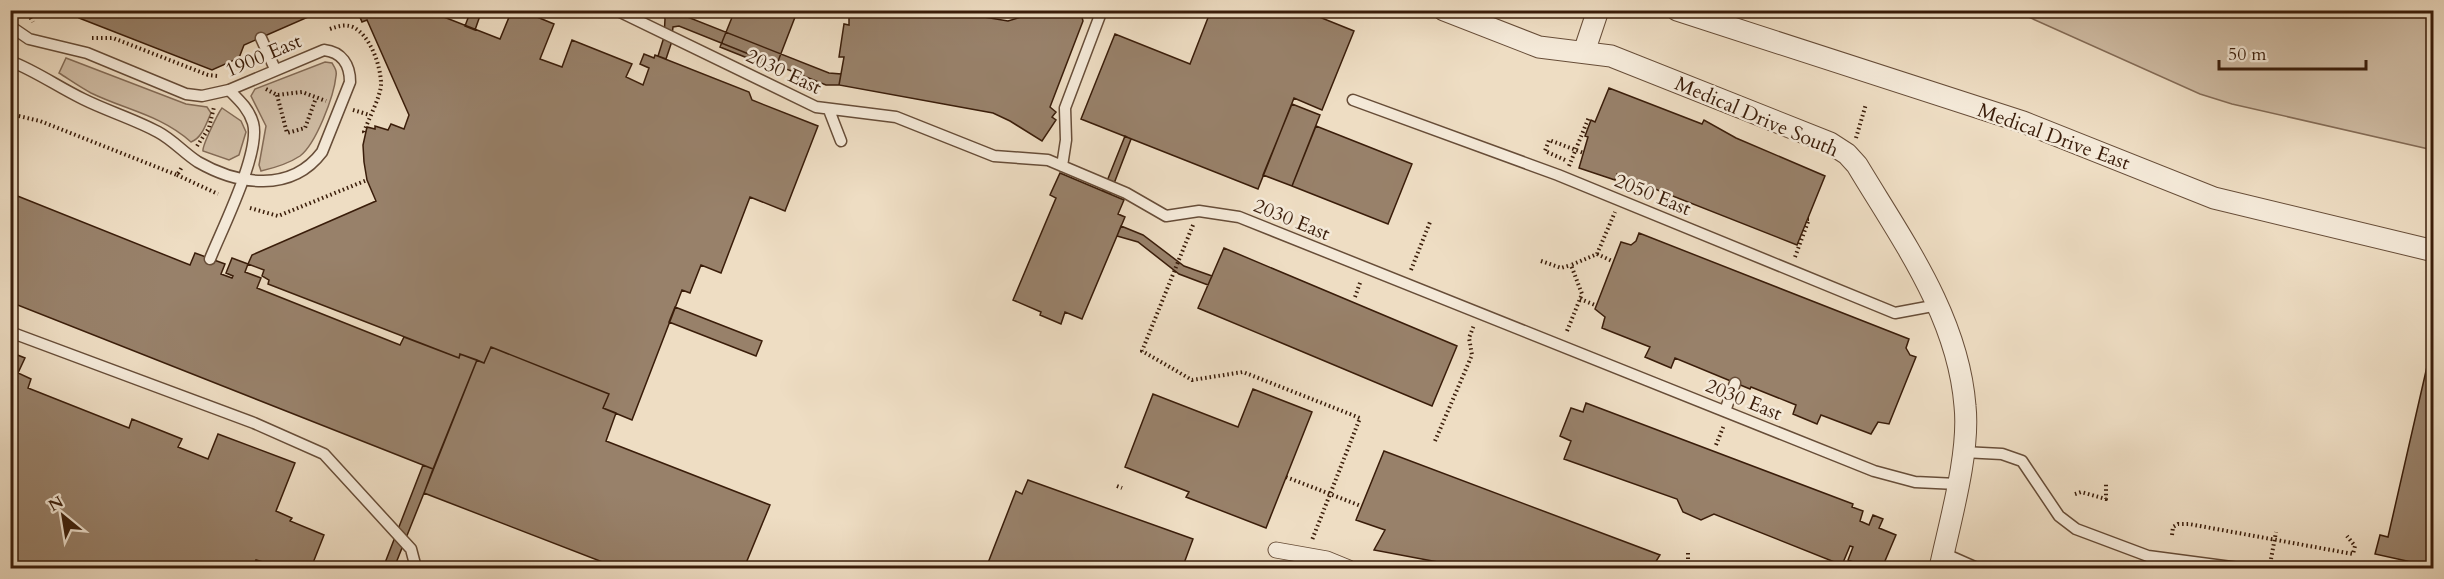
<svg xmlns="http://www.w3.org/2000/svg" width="2444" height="579" viewBox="0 0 2444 579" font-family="Cardo,serif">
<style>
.green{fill:#cfbca4;stroke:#846c57;stroke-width:1.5}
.building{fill:#98816a;stroke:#3a1d0a;stroke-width:1.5}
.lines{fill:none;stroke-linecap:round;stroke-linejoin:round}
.service-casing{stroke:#674d38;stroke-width:13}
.pedestrian-casing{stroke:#674d38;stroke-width:17}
.minor-casing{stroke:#674d38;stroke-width:23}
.path{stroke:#3a1d0a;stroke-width:4;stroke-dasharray:1.5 3;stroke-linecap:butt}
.service{stroke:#f4e9d8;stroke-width:10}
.pedestrian{stroke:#f4e9d8;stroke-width:15}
.minor{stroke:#f4e9d8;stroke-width:21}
.path-bridge{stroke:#3a1d0a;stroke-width:4;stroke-dasharray:1.5 3;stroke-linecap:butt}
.labels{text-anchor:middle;stroke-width:5;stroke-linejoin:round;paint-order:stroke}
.street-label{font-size:20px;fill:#3a1d0a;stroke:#f4e9d8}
</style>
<rect width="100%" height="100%" fill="#eeddc3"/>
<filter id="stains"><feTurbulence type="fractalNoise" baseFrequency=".00333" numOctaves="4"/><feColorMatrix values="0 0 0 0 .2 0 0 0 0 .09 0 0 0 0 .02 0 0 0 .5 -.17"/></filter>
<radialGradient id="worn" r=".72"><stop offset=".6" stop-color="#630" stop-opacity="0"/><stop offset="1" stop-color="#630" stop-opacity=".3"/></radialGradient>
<path class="green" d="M2015,11h418v139l-201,-46 -32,-10z
M66,58l120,46 21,3 4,6c-5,11 -9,25 -20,29 -30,-27 -65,-32 -100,-49 -11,-6 -21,-13 -32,-20z
M325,62l7,1c3,5 5,8 4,13 -2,20 -20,68 -36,80 -12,8 -26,12 -39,15l-2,-6 7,-39 -15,-30 4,-7z
M222,108l19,13 5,11 -7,23 -10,5 -26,-9c-1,-5 15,-38 19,-43z"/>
<path class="building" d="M82,10h234l-1,4 -71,31 -5,13 -27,12 -133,-52z
M357,10h69l74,29 12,-29h8l34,14 -14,35 22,8 10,-27 60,24 -6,13 17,8 6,-17 -9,-4 4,-10 10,4 1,-3 94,37 3,8 66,26 -33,85 -35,-14 -29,76 -20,-8 -11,28 -8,-3 -50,130 -29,-12 6,-14 -118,-47 -7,16 -24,-9 -1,4 -191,-74 1,-4 -7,-4 2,-6 -16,-6 4,-9 124,-54 -9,-21 -3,-18 -1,-17 4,-18 8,2v-3l13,4 3,-6 13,5 5,-14 -42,-95 -5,2z
M471,10h11l-7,20 -10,-4z
M661,10h10l1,5 8,-1 149,59 12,1 -2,11h-13l-147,-59 -6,1 -2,17 -5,15 -8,-3 6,-19 1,-18z
M735,10l62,2 -22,57 -55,-22z
M849,10h93l66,11 36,-11h36l3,11 -33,86 6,5 -4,5 4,3 -14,21 -32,-20 -17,-8 -154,-28 5,-28h-5l5,-33 5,1z
M942,10h35l1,6 -23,-3z
M1211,10h91l52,21 -32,79 -28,-12 -36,91 -177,-70 34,-85 75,30z
M1609,88l93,36 2,-4 32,18 89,38 -28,69 -180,-71 -2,6 -36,-12 9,-31 -3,-1 6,-16 4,2z
M1292,104l28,11 -28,71 -29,-11z
M1316,126l96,38 -24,60 -96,-38z
M1125,136l6,3 -21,55 -7,-3z
M1060,173l64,27 -6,14 7,3 -43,102 -17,-7 -4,12 -21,-9 1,-3 -28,-12 43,-102 -6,-3z
M10,193l180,72 5,-12 30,11 -4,10 11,4 1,-2 -7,-3 6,-15 16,6 -3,8 16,6 -4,10 143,57 4,-8 55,21 1,-4 17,6 -44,109 -423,-167z
M1121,226l22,9 41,31 28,10 -4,9 -29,-11 -41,-32 -21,-6z
M1639,233l270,106 -3,9 4,7 6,2 -27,67 -11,-2 -7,12 -50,-19 -4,9 -24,-10 3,-9 -45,-18 -1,2 -75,-31 -4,10 -26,-11 5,-10 -48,-19 3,-11 -10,-8 26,-67 10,3 5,-4z
M1224,248l233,98 -25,60 -234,-98z
M675,307l87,34 -6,15 -87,-34z
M2434,336v231l-59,-13 5,-19 8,2z
M491,347l118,47 -6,14 13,5 -10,28 164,64 -26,63h-126l-194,-75 53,-133 7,3z
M10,352l15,6 -7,15 13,6 -3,9 101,40 3,-9 50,20 -4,8 30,12 10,-25 77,29 -19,48 16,7 -2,3 34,14 -13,33h-27l-28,-8 -2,5 8,3h-252z
M1253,389l59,23 -46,116 -80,-31 3,-5 -64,-25 28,-73 85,33z
M1586,403l267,101 -1,3 11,4 -3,10 9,4 4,-10 10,4 -4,9 17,7 -14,33h-13l-21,-8 5,-13 -3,-1 -8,19 -128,-51 -13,6 -18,-8 -6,-13 -113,-40 7,-18 -11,-5 11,-28 12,4z
M1384,451l276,104 -8,13h-198l-11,-5 -69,-13 11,-20 -29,-10z
M423,465l10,4 -9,24 -30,75h-11z
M1028,480l165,59 -10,27 6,2h-203l30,-77 6,3z"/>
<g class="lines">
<g class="service-casing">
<path id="service" d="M616,10l200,97 80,10 98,39 54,4 78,33 40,23 33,-5 40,6 635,254 41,11 42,2
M10,26l19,13 58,14 99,41 16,2 27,-6 95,-40c18,2 26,15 26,32l-28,70c-31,41 -84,33 -124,10 -14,-9 -25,-22 -40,-30 -24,-13 -51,-21 -75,-33 -25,-12 -47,-28 -73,-38
M261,38l14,31
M1353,100l205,75 337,138 43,-8
M829,110l12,31
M1062,166l4,-26 -1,-32 37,-98
M210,259c12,-30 51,-107 43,-136 -4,-14 -14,-23 -24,-33
M10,332l244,91 70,31 87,95 5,19
M1725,411l10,-28
M1963,452l39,2 20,7 37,55 17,13 72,27 91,12
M1943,553l34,15"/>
</g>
<g class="pedestrian-casing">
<path id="pedestrian" d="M1276,550l51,9 22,9"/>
</g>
<g class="minor-casing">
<path id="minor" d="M1444,10l95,37 72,9 219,87 17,11 10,11c45,75 101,151 108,241 5,47 -15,115 -25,162
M1677,10l346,112 191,76 220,53
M1584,52l14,-42"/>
</g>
<path class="path" d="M26,10l7,12
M1960,13l1,-3
M674,14l1,-4
M330,29c8,-3 15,-5 23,-2 17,8 28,39 28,57 0,12 -13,36 -17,48l1,1
M92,38h21l95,37 10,1
M266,89l11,6 25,-3 24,9
M277,95l10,38 18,-5 11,-30
M353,110l17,5
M10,114l30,7 137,54 5,-8
M1856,138l10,-34
M197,146l12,-18 5,-21
M1565,160l-20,-9 4,-11 35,13
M1569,166l20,-49
M177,175l41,19
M250,208l28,8 89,-36
M1193,225l-51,126 50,29 51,-8 117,46 -48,122
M1597,254l15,7
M1795,257l14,-38h-1
M1541,261l20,7 10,-3
M1411,270l19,-48
M1355,297l6,-17
M1580,299l15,6
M1567,331l15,-37 -11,-29 26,-11 18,-42
M1435,441l37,-86 -3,-17 5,-13
M1716,445l8,-20
M1117,486l5,2
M2075,494l6,-2 25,7v-16
M2172,535l1,-8 5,-3h11l164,30 2,-8 -8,-10
M2271,559l5,-27
M1688,568v-18"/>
<use href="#service" class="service"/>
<use href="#pedestrian" class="pedestrian"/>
<use href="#minor" class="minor"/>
<path class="path-bridge" d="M1286,477l75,29"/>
</g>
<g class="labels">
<g class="street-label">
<text transform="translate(263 55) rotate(-23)" y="7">1900 East</text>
<text transform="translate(784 71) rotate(25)" y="7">2030 East</text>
<text transform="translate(1757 116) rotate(23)" y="7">Medical Drive South</text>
<text transform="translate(2054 136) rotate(20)" y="7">Medical Drive East</text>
<text transform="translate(1653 194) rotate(22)" y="7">2050 East</text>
<text transform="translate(1292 219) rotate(22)" y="7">2030 East</text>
<text transform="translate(1744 399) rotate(22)" y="7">2030 East</text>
</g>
</g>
<rect width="2444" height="579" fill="none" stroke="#eeddc3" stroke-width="36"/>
<rect x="12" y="12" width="2420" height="555" fill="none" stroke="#3a1d0a" stroke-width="3"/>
<rect x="18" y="18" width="2408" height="543" fill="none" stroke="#3a1d0a" stroke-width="1.5"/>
<g transform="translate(63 516) rotate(330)" stroke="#f4e9d8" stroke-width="4.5" paint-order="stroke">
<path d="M0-4.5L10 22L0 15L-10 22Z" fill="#3a1d0a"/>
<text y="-9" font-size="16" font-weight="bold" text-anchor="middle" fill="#3a1d0a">N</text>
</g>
<path d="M2219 60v9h147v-9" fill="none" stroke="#3a1d0a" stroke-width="3"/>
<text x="2228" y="60" font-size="18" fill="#3a1d0a" stroke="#f4e9d8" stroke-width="4.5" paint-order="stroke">50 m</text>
<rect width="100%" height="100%" filter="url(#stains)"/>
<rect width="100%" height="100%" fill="url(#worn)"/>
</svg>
